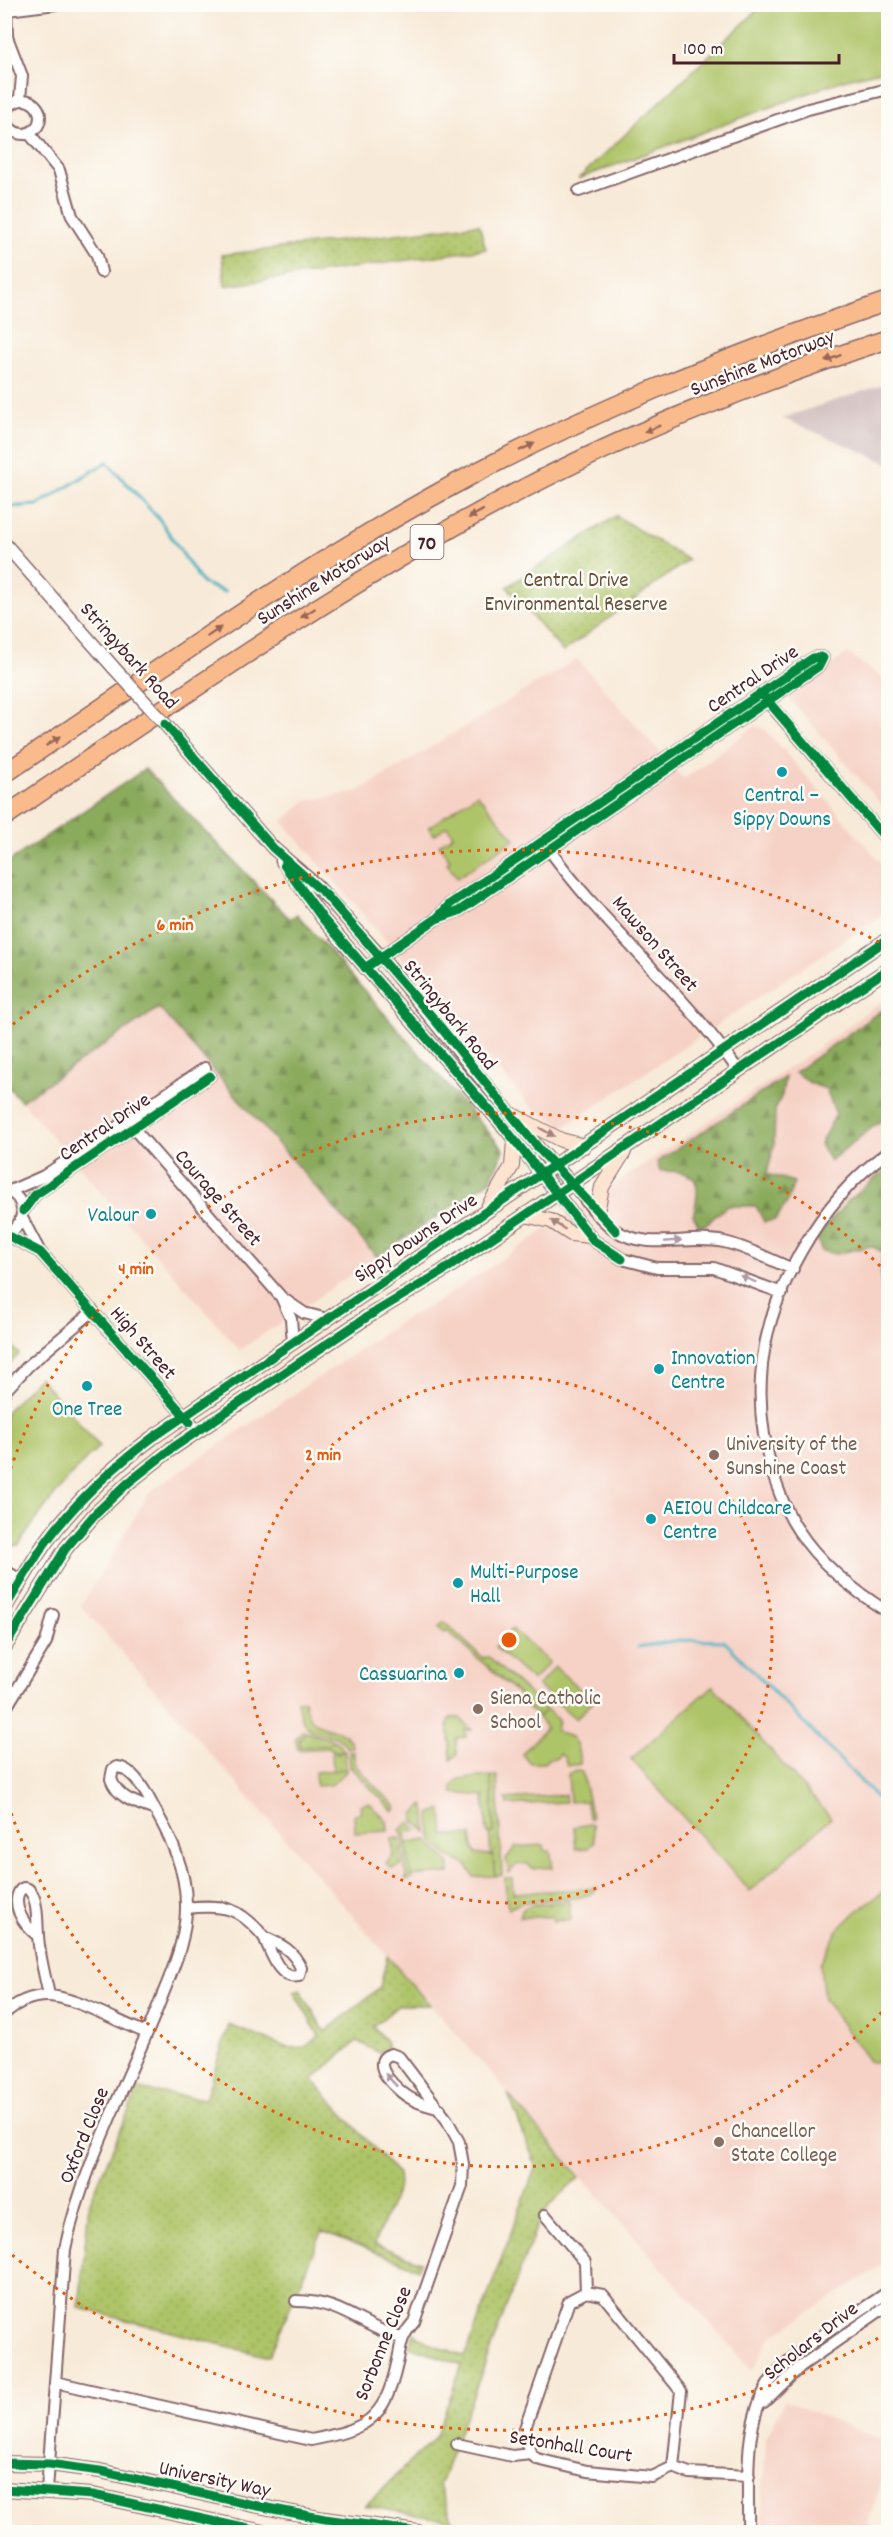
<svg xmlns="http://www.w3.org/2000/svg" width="893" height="2537" viewBox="0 0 893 2537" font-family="Dekko,sans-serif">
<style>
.built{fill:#f6d1c5}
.industrial{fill:#d1bfbf}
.grass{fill:#aec468;stroke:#7c724a;stroke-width:1.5}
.forest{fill:url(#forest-firs);stroke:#6a6444;stroke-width:1.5}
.park{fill:url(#park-dots);stroke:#7c724a;stroke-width:1.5}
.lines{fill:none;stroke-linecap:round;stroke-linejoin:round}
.stream{stroke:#44b0c2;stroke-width:3}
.minor-casing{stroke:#876668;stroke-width:14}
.tertiary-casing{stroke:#876668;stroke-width:15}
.secondary-casing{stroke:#876668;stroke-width:16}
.motorway-casing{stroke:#876668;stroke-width:21}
.minor{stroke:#fff;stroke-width:10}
.tertiary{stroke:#fff;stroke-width:12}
.secondary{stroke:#fde4d1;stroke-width:14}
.motorway{stroke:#fabb8c;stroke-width:18}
.tertiary-bridge-casing{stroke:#876668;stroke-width:15;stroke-linecap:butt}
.tertiary-bridge{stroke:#fff;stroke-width:12}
.cycleway-casing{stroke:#fdfcf7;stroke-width:13}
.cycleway{stroke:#00873e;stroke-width:9}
.oneway{fill:#996557}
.oneway2{fill:#a4827e}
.oneway3{fill:#ae9aa0}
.ring{fill:none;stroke:#e8590c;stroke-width:3;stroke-dasharray:3 6}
.culture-dot{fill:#0f9aa8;stroke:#fdfcf7;stroke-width:2}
.education-dot{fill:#8d6e63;stroke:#fdfcf7;stroke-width:2}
.labels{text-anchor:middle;stroke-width:5;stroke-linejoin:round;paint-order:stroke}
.shield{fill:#fdfcf7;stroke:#806168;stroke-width:1.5}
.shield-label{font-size:20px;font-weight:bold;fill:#4a1f2b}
.street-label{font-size:21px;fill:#4a1f2b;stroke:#fdfcf7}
.park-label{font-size:21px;fill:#68513d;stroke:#fdfcf7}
.culture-label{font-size:21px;fill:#0d838f;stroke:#fdfcf7;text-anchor:start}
.education-label{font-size:21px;fill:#785e54;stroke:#fdfcf7;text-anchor:start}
.centre{fill:#e8590c;stroke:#fdfcf7;stroke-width:3}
.ring-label{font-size:18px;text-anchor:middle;font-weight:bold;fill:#e8590c;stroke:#fdfcf7;stroke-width:5;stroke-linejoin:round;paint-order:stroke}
</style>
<defs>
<pattern id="forest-firs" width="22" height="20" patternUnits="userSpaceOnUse" patternTransform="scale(1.5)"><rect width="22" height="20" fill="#8aaa5c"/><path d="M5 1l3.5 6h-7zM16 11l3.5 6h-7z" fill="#738a4c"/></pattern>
<pattern id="park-dots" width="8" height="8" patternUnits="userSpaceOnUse" patternTransform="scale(1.5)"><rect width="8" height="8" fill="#aec468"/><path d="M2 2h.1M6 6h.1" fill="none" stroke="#97a85a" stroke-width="1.8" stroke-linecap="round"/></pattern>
</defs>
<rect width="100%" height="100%" fill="#fdfcf7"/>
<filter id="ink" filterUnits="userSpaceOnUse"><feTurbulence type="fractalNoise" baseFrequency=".0167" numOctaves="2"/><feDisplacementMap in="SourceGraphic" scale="12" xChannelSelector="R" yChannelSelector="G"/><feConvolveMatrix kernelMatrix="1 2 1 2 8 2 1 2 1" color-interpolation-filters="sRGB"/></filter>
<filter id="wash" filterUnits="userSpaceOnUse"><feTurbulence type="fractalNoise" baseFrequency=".008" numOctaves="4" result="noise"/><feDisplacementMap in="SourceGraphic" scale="24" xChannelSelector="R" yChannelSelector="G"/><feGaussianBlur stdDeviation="1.35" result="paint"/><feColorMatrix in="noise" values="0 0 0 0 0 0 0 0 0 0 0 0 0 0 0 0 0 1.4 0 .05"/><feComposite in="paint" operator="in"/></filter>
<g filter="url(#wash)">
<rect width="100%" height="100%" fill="#f8ead8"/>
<path class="built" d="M848,653l40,29v130l-100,-115z
M577,659l107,120 71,-53 11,4 122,141v40l-324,216 -33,-20 -249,-286 24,-20 51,-9z
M888,997v1264l-117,76 -19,34 -671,-765 67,-111 10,-9 250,-169 28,-14 375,-250z
M159,1008l218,249 -137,93 -219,-249z
M785,2400l103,43v18l-22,71h-105l5,-94z"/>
<path class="industrial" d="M888,383v80l-106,-45z"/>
<path class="grass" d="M764,4l124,1v64l-45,11 -265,99z
M477,794l38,45 -58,39 -10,-15 3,-3 -11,-15 14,-10 -6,-9 -13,9 -5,-8z
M4,1338l15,16 -14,15h-1z
M39,1377l60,69c-31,31 -57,62 -80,99l-10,2 -5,-4 1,-130z
M512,1629l37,33 -16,19 -38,-34z
M555,1667l38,34 -17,18 -38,-33z
M713,1686l118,132 -81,73 -119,-132z
M546,1709l12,11 -2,10c5,5 7,4 13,6 9,4 10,20 11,28l-13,2 -2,-8 -6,-4 -2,4 -9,1 -4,4h-14l-8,-9 24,-26 -8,-11z
M450,1718h10l12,12h-7l1,7 -10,1 1,16 -6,6 -3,-37z
M306,1732l27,8 -4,5 -29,3 -1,-8z
M346,1769v3l-15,13 -15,1 -1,-14z
M578,1771l4,1 10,45 -3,2 -3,-18 -16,1 -2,-28z
M491,1776l3,56 -7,1 -3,-37 -31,-3 -1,-7 7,-7z
M565,1795l1,7 -59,3 -1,-6z
M369,1803l18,18 1,10 -33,2 -1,-19 7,-1 -1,-8z
M442,1809l2,26h27l2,14 3,5 17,1 2,21 -21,1 -8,-13 -17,-7 -18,-18 -1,-25z
M589,1824l4,1 1,18 -6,5 -12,1 -2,-22z
M427,1840l22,23 1,10 -40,3 -2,-33z
M544,1845l1,6h5l3,16 -21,2 -4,-5c-11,-2 -13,2 -19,9l-3,-14 9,-12z
M888,1890v175l-19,-4 -45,-62 -4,-35 18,-34 18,-18 28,-21z"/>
<path class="forest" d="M145,769l145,150 7,-5 207,236 -14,31 -113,76 -218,-249 -138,93 -16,-18 -1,-218z
M882,1010l5,14 1,91 -58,46 -10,-17 16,-30 -10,-25 -16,-6 -15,-11z
M785,1077l-3,18 -7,15 -1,35 -7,29 27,8 -7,21 -12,17 -11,2 -8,-16h-29l-22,19h-6l-6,-10c10,-35 4,-45 -33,-44l-3,-9z
M888,1167v127c-14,-16 -3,-26 -7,-43l-10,-5 -36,8 -13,-3 -6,-14 33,-37z"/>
<path class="park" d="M479,224l7,25 -261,37 -3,-31z
M616,516l72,44 -125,92 -56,-65z
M444,1622l38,35 7,1 57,51 -8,8 -21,-19 2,-3 -72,-64 -3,3 -6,-6z
M304,1700c5,41 44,18 48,48l-5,1c-11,-27 -44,1 -50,-48z
M303,1730l3,2 -7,8 1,7 29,-2 4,-5 6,3 5,8h-12l-1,-3 -33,2 -3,-11z
M345,1752l1,17 -13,2 -1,-18z
M349,1752h5l1,13 42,43 -4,3 -43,-44z
M491,1776h6l5,99 -7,1 -2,-21 -2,-1 -2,-21 5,-1z
M423,1805l3,7 1,20 -13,-11v-7z
M410,1822l8,8 -12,2 5,47 -5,1 -3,-45 -3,-5z
M400,1838l2,28 -11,2 -5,-4 7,-9 -1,-16z
M505,1878h7l1,15 85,-5c-15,19 -66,4 -89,21l-3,-10z
M569,1901l2,19 -18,1v-4h-33l3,-8 7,-4z
M387,1956l43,49h-31l-26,22 13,14 2,7 -9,5 -22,-12 -45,39 86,94 1,11 -25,59 47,18 -2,7 -97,-38 -53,126 -190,-49 10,-104 49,-115 67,10 24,-74 59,23 17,-1 14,-11 -25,-44 6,-3 25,43 55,-45z
M508,2094l72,83 -29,27 -12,16 -100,266 14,35 -88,-15 71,-70 26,-71 -53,-19 5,-13 17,11 34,12 71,-190z"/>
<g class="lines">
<path class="stream" d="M8,507l30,-2 69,-43 53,58 42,63 23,9
M638,1647l41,-7 45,1 164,168"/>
</g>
</g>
<g filter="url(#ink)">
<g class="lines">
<g class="minor-casing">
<path id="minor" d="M6,4l1,33 15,39 -2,23
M7,10l49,-6
M6 117a17 17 0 1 1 34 0a17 17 0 1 1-34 0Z
M29,133l30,37 13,46 25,39 4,17
M579,191l229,-82 80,-20
M763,696l125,145
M546,845c56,80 136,145 192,225
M365,968l71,-49 14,-15 363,-246 7,-1 3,1 -4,8 -360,245 -23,8
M127,1121l155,177 22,15 23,6
M888,1152c-67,47 -123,143 -127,226 -2,34 3,67 13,99 6,18 13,37 24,53 22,34 56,61 90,82
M571,1183c14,15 27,36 44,47 33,22 73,4 109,12 23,5 46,18 69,27
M10,1191l34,-15 161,-108
M556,1192l38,49 28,18 35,9h57l68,25
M23,1211l12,-16 175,-119
M22,1218l18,34 158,179
M5,1234l35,18
M4,1235c23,-8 25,-38 1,-45
M282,1299l9,20 2,23
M4,1392l24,-26 65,-55
M4,1570l18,11
M4,1711l42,-69 7,-27
M117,1767c17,1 31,29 38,43 -18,-7 -37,-11 -44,-31l2,-10z
M186,1908c39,-4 53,-1 78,29
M38,1936c-38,-29 -15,-66 -4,-38 4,12 3,25 4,37 1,20 7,41 11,60
M264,1937c18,8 29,13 37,31l-2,8c-20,5 -28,-24 -35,-39z
M4,2014c12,-11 27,-18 43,-18 24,-1 75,28 100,37
M545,2215l40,47 1,30
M296,2301c46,0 64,25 105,37
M55,2382l256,58c54,-11 73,-18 86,-76 5,-20 2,-25 17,-42l48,-136 1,-22 -4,-22 -12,-22 -48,-63 -8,-3c-25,8 8,39 21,45 8,5 19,7 28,10
M764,2402l37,-36 87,-61
M457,2444l55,12 19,-2 6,5 50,12 65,6 21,-10 16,6 60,3
M531,2454l-8,-20 46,-133 17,-9 17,3 78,96 -8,76
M47,2490l18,-241c18,-84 60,-161 92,-240 13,-34 30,-67 29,-105 0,-34 -15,-66 -31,-94
M748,2532c1,-48 -6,-110 23,-152 21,-30 86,-66 117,-88"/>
</g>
<g class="tertiary-casing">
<path id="tertiary" d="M4,543l110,125
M165,724l108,124 44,38 64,71 159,193 31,33
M282,861l41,58 182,209 51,64"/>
</g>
<g class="secondary-casing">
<path id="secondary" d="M511,1114l50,26 23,6
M488,1207l24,-41 2,-26
M597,1213l5,-26 22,-35
M525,1215l26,6 20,13 19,2
M4,1609c14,-22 27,-46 42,-67 30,-41 66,-74 106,-104l736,-499
M4,1648l62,-100 29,-34 33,-31 43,-34 196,-132 73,-44 448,-304
M4,2463l45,1 51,7 153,34 72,14 93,13
M4,2489l89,6 170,37"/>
</g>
<g class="motorway-casing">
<path id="motorway" d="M4,774c142,-95 280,-195 429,-278 145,-81 299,-141 455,-195
M4,817c170,-115 337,-233 519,-328 116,-61 241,-109 365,-150"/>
</g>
<use href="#minor" class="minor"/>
<use href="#tertiary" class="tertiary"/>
<use href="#secondary" class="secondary"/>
<use href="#motorway" class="motorway"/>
<g class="tertiary-bridge-casing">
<path id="tertiary-bridge" d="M114,668l51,56"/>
</g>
<use href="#tertiary-bridge" class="tertiary-bridge"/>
<g class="cycleway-casing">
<path id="cycleway" d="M761,693l127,148
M165,724l108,124 53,47 108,124 106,131 76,81
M284,865l39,54 182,209 89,113 28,18
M365,968l71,-49 14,-15 363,-246 7,-1 3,1 -4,8 -360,245 -23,8
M23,1211l12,-16 175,-119
M5,1234l35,18 150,170
M4,1609c14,-22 27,-46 42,-67 30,-41 66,-74 106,-104l736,-499
M4,1648l62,-100 29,-34 33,-31 43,-34 196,-132 73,-44 448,-304
M4,2463l45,1 51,7 153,34 72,14 93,13
M4,2489l89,6 170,37"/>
</g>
<use href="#cycleway" class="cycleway"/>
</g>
<defs><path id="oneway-solid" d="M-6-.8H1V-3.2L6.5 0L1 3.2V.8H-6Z" transform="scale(1.5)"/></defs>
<g class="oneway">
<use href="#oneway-solid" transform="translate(833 358) rotate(160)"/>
<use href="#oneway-solid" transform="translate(652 429) rotate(156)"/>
<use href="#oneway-solid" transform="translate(527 447) rotate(-26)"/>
<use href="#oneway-solid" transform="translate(476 514) rotate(151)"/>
<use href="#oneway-solid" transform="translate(308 613) rotate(147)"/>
<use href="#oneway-solid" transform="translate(214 632) rotate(-34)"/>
<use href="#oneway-solid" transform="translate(53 741) rotate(-34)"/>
</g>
<g class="oneway2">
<use href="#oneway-solid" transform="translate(547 1132) rotate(29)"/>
<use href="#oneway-solid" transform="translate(558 1225) rotate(-148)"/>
</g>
<g class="oneway3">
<use href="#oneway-solid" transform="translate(673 1241) rotate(-5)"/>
<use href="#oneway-solid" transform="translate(748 1279) rotate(-157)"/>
<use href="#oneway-solid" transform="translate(391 2080) rotate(-133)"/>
</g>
</g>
<g class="ring">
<circle cx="509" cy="1640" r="263"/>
<path d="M888 2006A527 527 0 0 1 5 1794M5 1486A527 527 0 0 1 888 1274"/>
<path d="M886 2334A790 790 0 0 1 6 2250M6 1030A790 790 0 0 1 886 946"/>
</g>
<g class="culture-dot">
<circle cx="782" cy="772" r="6"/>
<circle cx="151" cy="1214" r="6"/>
<circle cx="659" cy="1369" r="6"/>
<circle cx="87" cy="1386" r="6"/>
<circle cx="651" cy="1519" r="6"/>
<circle cx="458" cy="1583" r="6"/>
<circle cx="459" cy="1673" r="6"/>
</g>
<g class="education-dot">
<circle cx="714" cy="1455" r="6"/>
<circle cx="478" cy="1709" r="6"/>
<circle cx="719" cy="2142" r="6"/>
</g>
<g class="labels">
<rect class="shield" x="410.5" y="525" width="33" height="34" rx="4.5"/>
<g class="shield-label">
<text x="427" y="549">70</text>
</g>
<g class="street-label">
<text transform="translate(762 362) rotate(-21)" y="7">Sunshine Motorway</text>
<text transform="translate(323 579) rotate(-32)" y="7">Sunshine Motorway</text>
<text transform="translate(130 655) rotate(48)" y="7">Stringybark Road</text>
<text transform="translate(752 678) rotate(-34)" y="7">Central Drive</text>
<text transform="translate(656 943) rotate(49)" y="7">Mawson Street</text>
<text transform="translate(451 1014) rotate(51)" y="7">Stringybark Road</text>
<text transform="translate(104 1126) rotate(-34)" y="7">Central Drive</text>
<text transform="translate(219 1197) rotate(49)" y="7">Courage Street</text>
<text transform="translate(415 1237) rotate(-34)" y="7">Sippy Downs Drive</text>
<text transform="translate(144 1342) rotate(49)" y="7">High Street</text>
<text transform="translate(83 2135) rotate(-68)" y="7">Oxford Close</text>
<text transform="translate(810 2340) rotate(-38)" y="7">Scholars Drive</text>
<text transform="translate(382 2343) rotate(-68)" y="7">Sorbonne Close</text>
<text transform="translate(571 2445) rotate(9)" y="7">Setonhall Court</text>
<text transform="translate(215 2478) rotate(12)" y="7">University Way</text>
</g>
<g class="park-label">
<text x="576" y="586">Central Drive<tspan x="576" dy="24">Environmental Reserve</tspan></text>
</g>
<g class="culture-label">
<text x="782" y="801" text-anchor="middle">Central –<tspan x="782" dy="24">Sippy Downs</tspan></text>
<text x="139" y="1221" text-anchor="end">Valour</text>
<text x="671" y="1364">Innovation<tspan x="671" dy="24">Centre</tspan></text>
<text x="87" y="1415" text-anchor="middle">One Tree</text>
<text x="663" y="1514">AEIOU Childcare<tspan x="663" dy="24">Centre</tspan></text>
<text x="470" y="1578">Multi-Purpose<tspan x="470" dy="24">Hall</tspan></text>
<text x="447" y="1680" text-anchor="end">Cassuarina</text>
</g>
<g class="education-label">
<text x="726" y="1450">University of the<tspan x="726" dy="24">Sunshine Coast</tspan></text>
<text x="490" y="1704">Siena Catholic<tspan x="490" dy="24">School</tspan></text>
<text x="731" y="2137">Chancellor<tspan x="731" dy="24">State College</tspan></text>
</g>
</g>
<circle cx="509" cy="1640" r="9" class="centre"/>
<g class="ring-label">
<text x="175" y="930">6 min</text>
<text x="136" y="1274">4 min</text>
<text x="323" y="1460">2 min</text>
</g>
<rect width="893" height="2537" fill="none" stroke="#fdfcf7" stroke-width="24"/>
<path d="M674 54v9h165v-9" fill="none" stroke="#4a1f2b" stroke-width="3"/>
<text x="683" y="54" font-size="18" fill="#4a1f2b" stroke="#fdfcf7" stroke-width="4.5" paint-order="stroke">100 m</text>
</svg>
